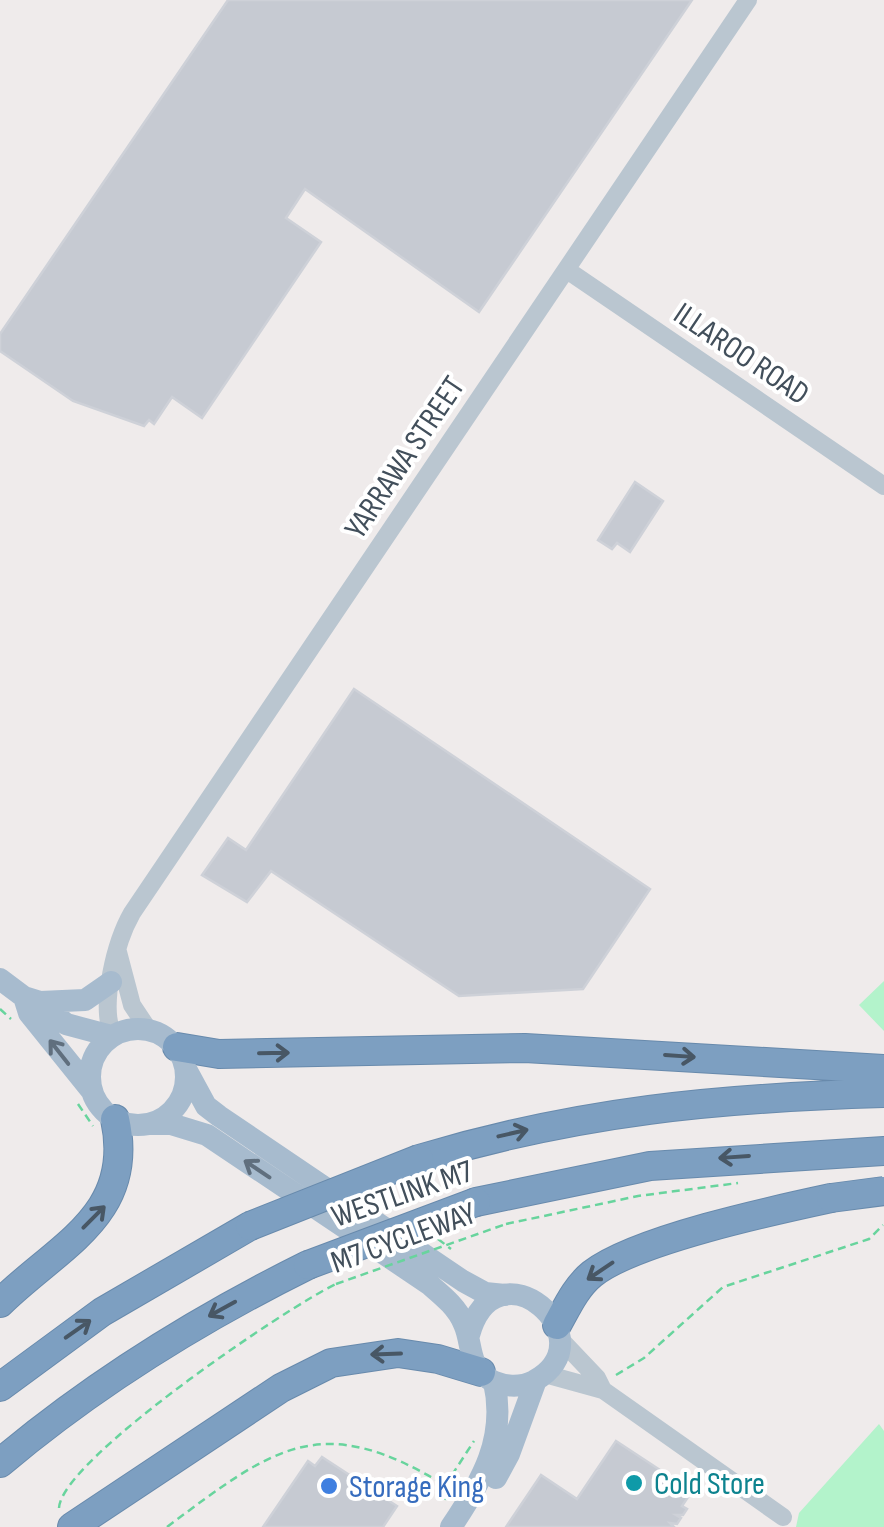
<svg xmlns="http://www.w3.org/2000/svg" width="884" height="1527" viewBox="0 0 884 1527" font-family="'Sofia Sans Condensed',sans-serif">
<style>
.green{fill:#b3f3cb}
.building{fill:#c6cad2;stroke:#ced1d8;stroke-width:2.5}
.lines{fill:none;stroke-linecap:round;stroke-linejoin:round}
.highway-casing{stroke:#688aac;stroke-width:30}
.path{stroke:#68d49d;stroke-width:2.5;stroke-dasharray:8 5;stroke-linecap:butt}
.minor{stroke:#bac6d0;stroke-width:18}
.major{stroke:#a7bbce;stroke-width:22}
.highway{stroke:#7d9fc1;stroke-width:28}
.highway-bridge-casing{stroke:#688aac;stroke-width:30;stroke-linecap:butt}
.path-bridge{stroke:#68d49d;stroke-width:2.5;stroke-dasharray:8 5;stroke-linecap:butt}
.highway-bridge{stroke:#7d9fc1;stroke-width:28}
.oneway{stroke:#606f7e}
.oneway2{stroke:#485765}
.culture-dot{fill:#0f9aa8;stroke:#fff;stroke-width:4}
.shop-dot{fill:#3f7fe0;stroke:#fff;stroke-width:4}
.labels{text-anchor:middle;stroke-width:8;stroke-linejoin:round;paint-order:stroke}
.street-label{font-size:32px;fill:#424f5b;stroke:#fff}
.culture-label{font-size:32px;fill:#0d838f;stroke:#fff;text-anchor:start}
.shop-label{font-size:32px;fill:#366cbe;stroke:#fff;text-anchor:start}
</style>
<rect width="100%" height="100%" fill="#efebeb"/>
<path class="green" d="M884,981v50l-25,-26z
M879,1424l5,7v96h-88l3,-14z"/>
<path class="building" d="M228,0h464l-213,312 -174,-123 -19,29 35,24 -119,176 -30,-21 -18,27 -5,-4 -5,6 -71,-25 -73,-50v-17z
M635,482l28,19 -33,51 -13,-9 -5,6 -14,-9z
M354,689l296,200 -67,100 -124,7 -188,-125 -24,31 -45,-27 26,-37 18,12z
M616,1441l76,50 -10,15 5,3 -4,6h-7l5,3 -4,6 -7,-1 4,4h-168l35,-52 36,24z
M322,1457l75,49 -14,21h-120l45,-66 7,5z"/>
<g class="lines">
<g class="highway-casing">
<path id="highway" d="M177,1047l42,7 306,-6 359,21
M419,1159c161,-48 299,-61 465,-66
M476,1202l174,-36 234,-15
M0,1303c59,-58 136,-88 115,-184
M557,1325c10,-18 19,-38 35,-51 43,-34 183,-64 239,-76
M0,1387l102,-75 148,-86
M0,1463c95,-80 197,-143 308,-198
M72,1527l209,-139 50,-25 67,-10 40,6 43,13"/>
</g>
<path class="path" d="M0,1009l11,10
M78,1104l15,22
M380,1199l14,10
M506,1224l132,-28 100,-13
M438,1239l13,10
M616,1375l28,-17 79,-71 146,-48 14,-14
M445,1500l5,-22 24,-37
M59,1508c2,-48 228,-201 277,-224
M167,1527c107,-80 154,-118 279,-41"/>
<path class="minor" d="M567,270l317,216
M118,952l14,53 16,24
M113,1036c-14,-31 3,-95 19,-123l616,-913
M559,1338l38,40 6,12
M545,1374l58,16 180,127"/>
<path class="major" d="M0,979l24,18 16,5 26,22 45,12
M24,997l5,16 62,77
M40,1002l45,-2 26,-18
M90 1077a48 48 0 1 1 96 0a48 48 0 1 1-96 0Z
M187,1071l19,35 13,10 244,165 22,12 20,2
M151,1124h20l36,11 222,149c14,12 28,23 35,40 9,20 3,41 25,55 14,8 31,9 45,2 77,-42 -38,-143 -65,-46
M496,1478l13,-24 27,-74
M451,1527c31,-46 56,-89 43,-145"/>
<use href="#highway" class="highway"/>
<g class="highway-bridge-casing">
<path id="highway-bridge" d="M831,1198l53,-7
M250,1226l169,-67
M308,1265l168,-63"/>
</g>
<path class="path-bridge" d="M336,1284l170,-60"/>
<use href="#highway-bridge" class="highway-bridge"/>
</g>
<defs><path id="oneway-shaft" d="M-6 0H5M1.5-3L5.5 0L1.5 3" fill="none" stroke-width="1.6" stroke-linecap="round" stroke-linejoin="round" transform="scale(2.5)"/></defs>
<g class="oneway">
<use href="#oneway-shaft" transform="translate(59 1052) rotate(-128)"/>
<use href="#oneway-shaft" transform="translate(257 1169) rotate(-146)"/>
</g>
<g class="oneway2">
<use href="#oneway-shaft" transform="translate(274 1053) rotate(-1)"/>
<use href="#oneway-shaft" transform="translate(680 1056) rotate(4)"/>
<use href="#oneway-shaft" transform="translate(513 1133) rotate(-13)"/>
<use href="#oneway-shaft" transform="translate(734 1157) rotate(176)"/>
<use href="#oneway-shaft" transform="translate(94 1217) rotate(-45)"/>
<use href="#oneway-shaft" transform="translate(600 1271) rotate(146)"/>
<use href="#oneway-shaft" transform="translate(222 1309) rotate(151)"/>
<use href="#oneway-shaft" transform="translate(78 1329) rotate(-35)"/>
<use href="#oneway-shaft" transform="translate(386 1354) rotate(178)"/>
</g>
<circle class="culture-dot" cx="634" cy="1483" r="10"/>
<circle class="shop-dot" cx="329" cy="1486" r="10"/>
<g class="labels">
<g class="street-label">
<text transform="translate(742 353) rotate(34)" y="11">ILLAROO ROAD</text>
<text transform="translate(404 457) rotate(-56)" y="11">YARRAWA STREET</text>
<text transform="translate(402 1193) rotate(-19)" y="11">WESTLINK M7</text>
<text transform="translate(403 1237) rotate(-20)" y="11">M7 CYCLEWAY</text>
</g>
<g class="culture-label">
<text x="654" y="1494">Cold Store</text>
</g>
<g class="shop-label">
<text x="349" y="1497">Storage King</text>
</g>
</g>
</svg>
